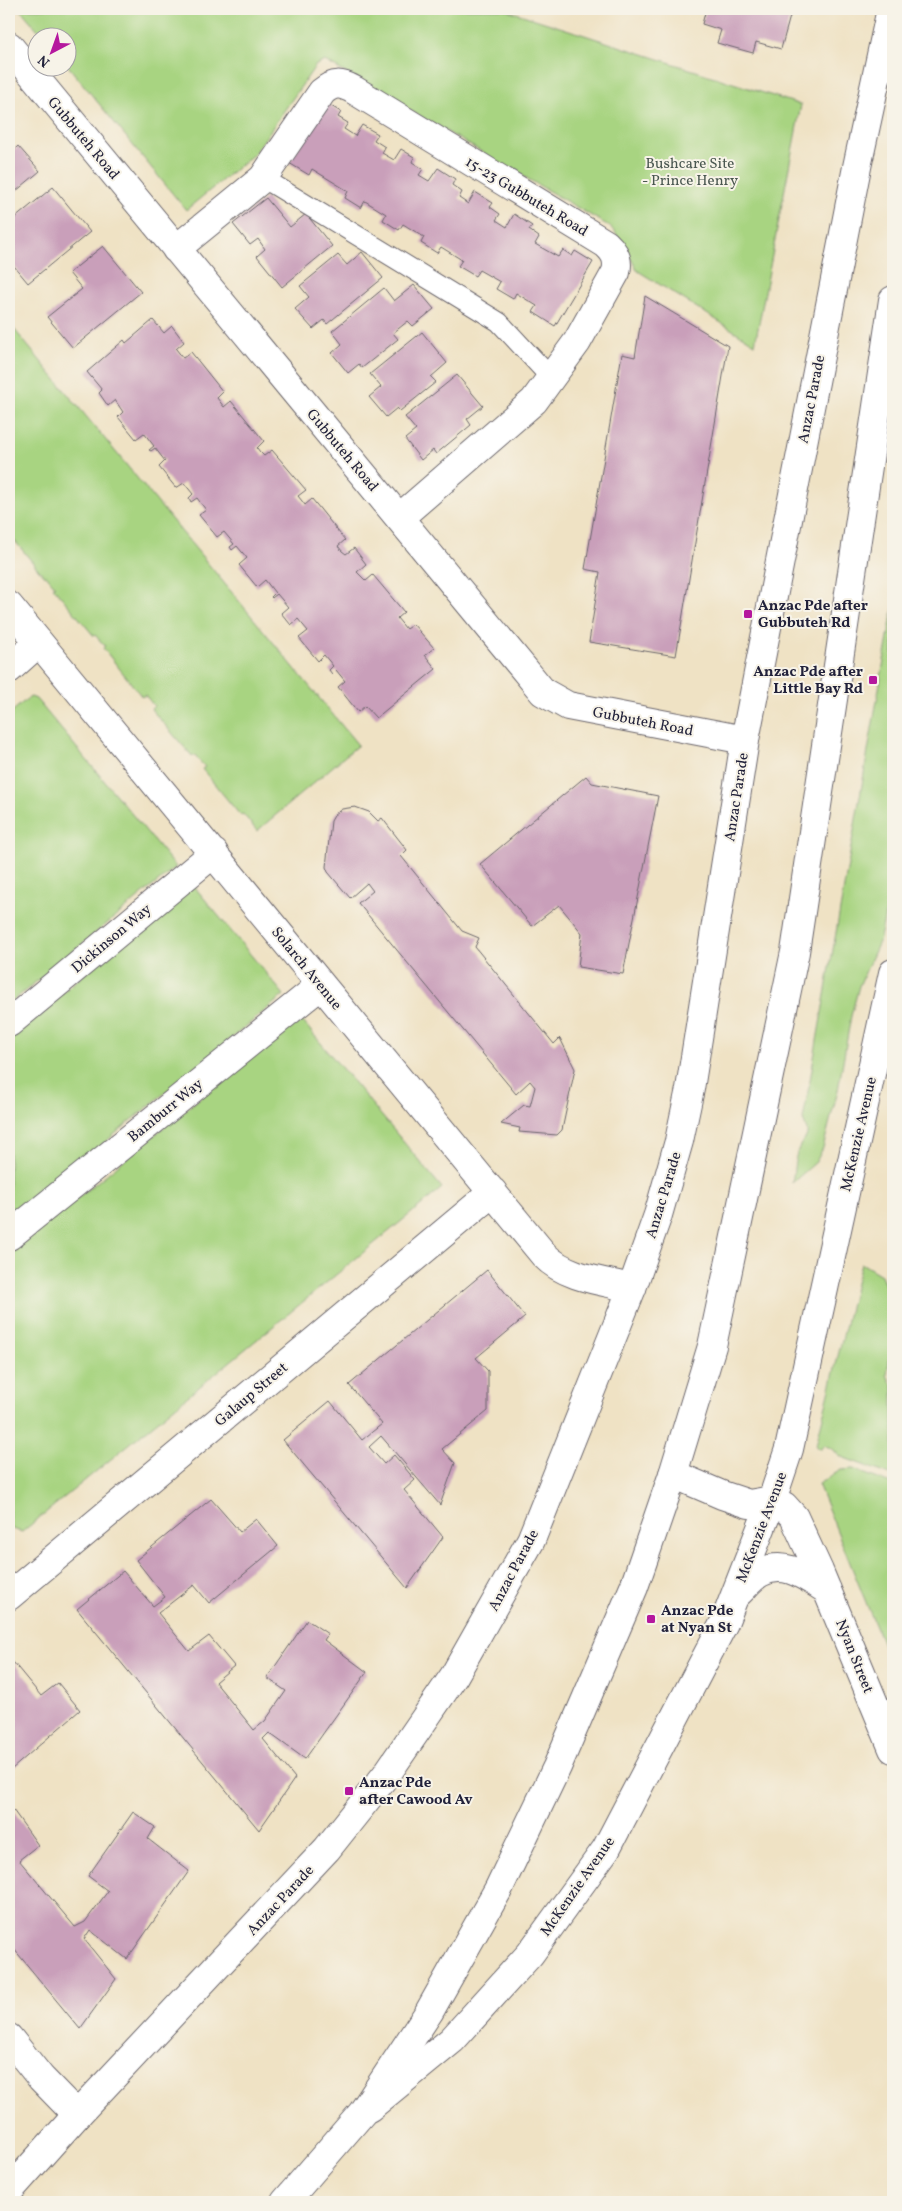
<svg xmlns="http://www.w3.org/2000/svg" width="902" height="2211" viewBox="0 0 902 2211" font-family="Vollkorn,serif">
<style>
.green{fill:#a8d481;stroke:#657b5e}
.building{fill:#c99fba}
.lines{fill:none;stroke-linecap:round;stroke-linejoin:round}
.service-casing{stroke:#6a656b;stroke-width:21}
.minor-casing{stroke:#6a656b;stroke-width:30}
.primary-casing{stroke:#6a656b;stroke-width:30}
.service{stroke:#fff;stroke-width:19}
.minor{stroke:#fff;stroke-width:28}
.primary{stroke:#fff;stroke-width:28}
.poi-dot{fill:#b5179e;stroke:#f7f3e8;stroke-width:2}
.labels{text-anchor:middle;stroke-width:4;stroke-linejoin:round;paint-order:stroke}
.street-label{font-size:15px;fill:#22223b;stroke:#f7f3e8}
.park-label{font-size:15px;fill:#4a5750;stroke:#f7f3e8}
.poi-label{font-size:15px;font-weight:bold;fill:#22223b;stroke:#f7f3e8;text-anchor:start}
</style>
<rect width="100%" height="100%" fill="#f7f3e8"/>
<filter id="ink" filterUnits="userSpaceOnUse"><feTurbulence type="fractalNoise" baseFrequency=".02" numOctaves="2"/><feDisplacementMap in="SourceGraphic" scale="10" xChannelSelector="R" yChannelSelector="G"/><feConvolveMatrix kernelMatrix="1 2 1 2 8 2 1 2 1" color-interpolation-filters="sRGB"/></filter>
<filter id="wash" filterUnits="userSpaceOnUse"><feTurbulence type="fractalNoise" baseFrequency=".0096" numOctaves="4" result="noise"/><feDisplacementMap in="SourceGraphic" scale="20" xChannelSelector="R" yChannelSelector="G"/><feGaussianBlur stdDeviation="1.12" result="paint"/><feColorMatrix in="noise" values="0 0 0 0 0 0 0 0 0 0 0 0 0 0 0 0 0 1.4 0 .05"/><feComposite in="paint" operator="in"/></filter>
<g filter="url(#wash)">
<rect width="100%" height="100%" fill="#efe2c4"/>
<path class="green" d="M20,9h484l297,96 -46,239 -117,-73 -23,-39 -6,-6 -284,-165 -9,4 -62,89 -68,56 -118,-144v-28l-24,-1z
M9,323l349,422 -101,86 -14,-17 -3,1 -38,-46 3,-2 -11,-12 -2,1 -41,-47 3,-3 -9,-11 -3,2 -39,-49 2,-2 -10,-11 -1,1 -41,-49 2,-1 -9,-11 -2,1 -35,-42z
M893,609v270l-14,63 -20,44 -8,30 -13,74 -15,58 -7,14 -24,21c2,-10 2,-23 6,-33 6,-15 14,-10 5,-30z
M31,697l5,2 140,168 -167,137v-290l18,-15z
M193,885l91,110 -275,226v-185z
M299,1017l143,171 -420,344 -10,-3 -3,-4v-271z
M861,1263l20,12 6,15 5,30 -1,26 -4,29 6,12v89l-54,-20 -6,-7 -9,-4 -4,5 -4,-5z
M853,1469l40,16v184l-75,-185 23,-14z"/>
<g id="blocks">
<path class="building" d="M706,9h86l-11,40 -25,-7 -3,11 -36,-10 4,-13 -19,-6z
M326,103l15,9 -3,5 10,6 -4,6 11,7 7,-11 16,9 -4,6 11,7 -3,6 12,7 7,-11 13,8 -2,5 11,7 -4,6 10,6 9,-13 17,11 -3,6 10,7 -3,6 9,6 7,-12 18,11 -3,4 10,7 -4,6 11,7 7,-13 18,12 -3,4 10,7 -4,7 23,13 5,-7 9,6 3,-5 18,11 -38,64 -22,-14 4,-6 -21,-13 -3,6 -17,-10 4,-7 -21,-12 -4,6 -17,-10 4,-6 -21,-13 -4,6 -16,-10 3,-6 -21,-13 -4,6 -16,-10 3,-6 -21,-13 -4,7 -16,-10 3,-7 -36,-22 -3,6 -20,-12z
M9,141l6,8 3,-3 22,25 -31,26z
M53,187l37,45 -62,51 -19,-23v-37z
M266,198l24,29 16,-13 26,32 -50,41 -25,-31 8,-7 -7,-10 -8,6 -17,-21z
M103,246l38,46 -68,56 -26,-31 35,-28 -13,-16z
M362,252l21,26 -56,46 -3,-4 -11,9 -18,-20 14,-12 -9,-11 38,-31 9,10z
M414,285l20,24 -21,17 -5,-5 -15,12 5,6 -36,29 -3,-4 -11,9 -16,-20 10,-9 -10,-13 52,-43 10,13z
M645,296l83,50 -52,310 -87,-14 11,-70 -15,-3 37,-215 13,3z
M153,320l11,13 8,-7 12,16 -8,7 7,9 8,-6 32,40 -6,6 7,9 7,-6 33,40 -7,7 3,4 4,4 8,-6 34,40 -8,6 4,5 3,4 7,-6 33,41 -7,6 4,5 4,3 8,-6 12,16 -9,8 9,9 7,-6 31,37 -7,6 9,11 7,-5 21,24 -9,7 11,14 -60,49 -11,-12 -7,6 -20,-25 7,-6 -9,-11 -4,4 -3,-4 4,-4 -9,-11 -6,6 -19,-23 9,-7 -10,-12 -7,6 -10,-12 7,-6 -11,-13 -5,4 -1,-1 4,-4 -10,-13 -8,7 -18,-22 8,-7 -10,-12 -5,4 -2,-3 4,-3 -10,-12 -7,5 -18,-22 7,-5 -9,-12 -6,4 -2,-4 4,-4 -9,-11 -8,5 -17,-21 6,-6 -10,-13 -4,3 -2,-1 5,-4 -10,-13 -8,6 -18,-22 5,-5 -8,-12 -7,6 -9,-13 3,-3 -15,-18 37,-32 2,3z
M422,332l25,31 -16,14 5,5 -36,29 -3,-3 -11,9 -17,-20 12,-10 -11,-13z
M457,375l26,31 -16,13 4,6 -35,29 -3,-4 -12,10 -16,-21 11,-9 -11,-13z
M586,776l6,7 66,13 -35,178 -45,-7 4,-34 -23,-28 -27,21 -52,-62z
M355,807l14,5 9,9 4,-3 25,32 -6,6 61,75 17,7 -4,9 79,97 6,-6 15,31 -13,61 -5,5 -38,-3 1,-4 -19,-4 23,-19 6,1 5,-19 -5,-6 -14,13 -158,-191 15,-12 -6,-8 -17,15 -22,-26 -2,-5 5,-46 4,-7 7,-5z
M487,1270l38,47 -49,41 12,13v40l-46,38 13,14 -15,42 -59,-69 -12,11 15,17 10,-9 21,25 -11,10 39,47 -36,51 -124,-148 47,-39 32,39 20,-16 -33,-39z
M211,1499l29,33 16,-13 22,27 -69,57 -15,-18 -36,28 31,38 20,-15 25,30 -19,16 39,48 11,-9 21,-30 -19,-13 40,-58 21,14 -4,6 43,32 -62,87 -36,-26 -6,6 32,39 -36,52 -182,-221 46,-38 30,35 12,-9 -29,-37z
M13,1662l28,34 17,-13 22,27 -68,59 -3,-4v-100z
M13,1810l25,35 -19,15 56,67 10,-5 23,-31 -20,-15 45,-64 22,15 -7,12 41,32 -62,88 -37,-29 -6,9 32,40 -36,50 -71,-86v-129z"/>
</g>
</g>
<g filter="url(#ink)">
<use href="#blocks" fill-opacity="0" stroke="#6a656b" stroke-width="1"/>
<g class="lines">
<g class="service-casing">
<path id="service" d="M263,178l236,144 52,56"/>
</g>
<g class="minor-casing">
<path id="minor" d="M9,46l534,646 25,14 177,34
M176,249l87,-71 59,-86c12,-10 19,-9 32,-2l252,154c9,8 13,16 10,28l-39,70 -43,59 -135,117
M9,606l535,649c22,23 59,26 88,33
M9,669l29,-26
M9,1023l205,-170
M9,1236l312,-251
M673,1474l49,21 27,9 23,-4 12,6 10,11 25,54 74,178
M737,1594c7,-6 14,-16 23,-21 25,-14 46,4 67,17
M9,1596l484,-404
M9,2038l32,40 36,37
M369,2108l83,-68 78,-86 76,-105 118,-226 48,-123 17,-51 104,-476"/>
</g>
<g class="primary-casing">
<path id="primary" d="M9,2191l68,-76 250,-266 59,-74 68,-99 77,-136 101,-252 26,-73 21,-74 11,-52 55,-349 112,-573 34,-158
M285,2202l77,-89 67,-101 69,-122 59,-123 77,-180 39,-113 39,-128 83,-394 98,-652"/>
</g>
<use href="#service" class="service"/>
<use href="#minor" class="minor"/>
<use href="#primary" class="primary"/>
</g>
</g>
<g class="poi-dot">
<rect x="743" y="609" width="10" height="10" rx="2.5"/>
<rect x="868" y="675" width="10" height="10" rx="2.5"/>
<rect x="646" y="1614" width="10" height="10" rx="2.5"/>
<rect x="344" y="1786" width="10" height="10" rx="2.5"/>
</g>
<g class="labels">
<g class="street-label">
<text transform="translate(84 138) rotate(50)" y="5">Gubbuteh Road</text>
<text transform="translate(527 196) rotate(31)" y="5">15-23 Gubbuteh Road</text>
<text transform="translate(811 399) rotate(-79)" y="5">Anzac Parade</text>
<text transform="translate(343 450) rotate(50)" y="5">Gubbuteh Road</text>
<text transform="translate(643 721) rotate(11)" y="5">Gubbuteh Road</text>
<text transform="translate(736 797) rotate(-81)" y="5">Anzac Parade</text>
<text transform="translate(111 938) rotate(-40)" y="5">Dickinson Way</text>
<text transform="translate(307 968) rotate(51)" y="5">Solarch Avenue</text>
<text transform="translate(165 1110) rotate(-39)" y="5">Bamburr Way</text>
<text transform="translate(858 1134) rotate(-77)" y="5">McKenzie Avenue</text>
<text transform="translate(663 1195) rotate(-73)" y="5">Anzac Parade</text>
<text transform="translate(251 1394) rotate(-40)" y="5">Galaup Street</text>
<text transform="translate(761 1527) rotate(-69)" y="5">McKenzie Avenue</text>
<text transform="translate(513 1570) rotate(-62)" y="5">Anzac Parade</text>
<text transform="translate(855 1656) rotate(68)" y="5">Nyan Street</text>
<text transform="translate(577 1886) rotate(-55)" y="5">McKenzie Avenue</text>
<text transform="translate(280 1900) rotate(-47)" y="5">Anzac Parade</text>
</g>
<g class="park-label">
<text x="690" y="168">Bushcare Site<tspan x="690" dy="17">- Prince Henry</tspan></text>
</g>
<g class="poi-label">
<text x="758" y="610">Anzac Pde after<tspan x="758" dy="17">Gubbuteh Rd</tspan></text>
<text x="863" y="676" text-anchor="end">Anzac Pde after<tspan x="863" dy="17">Little Bay Rd</tspan></text>
<text x="661" y="1615">Anzac Pde<tspan x="661" dy="17">at Nyan St</tspan></text>
<text x="359" y="1787">Anzac Pde<tspan x="359" dy="17">after Cawood Av</tspan></text>
</g>
</g>
<rect width="902" height="2211" fill="none" stroke="#f7f3e8" stroke-width="30"/>
<g transform="translate(52 52) rotate(221)"><circle r="24" fill="#f7f3e8" stroke="#a29fa3"/>
<path d="M0-4L9 19L0 12L-9 19Z" fill="#b5179e"/>
<text y="-8" font-size="14" font-weight="bold" text-anchor="middle" fill="#22223b">N</text>
</g>
</svg>
